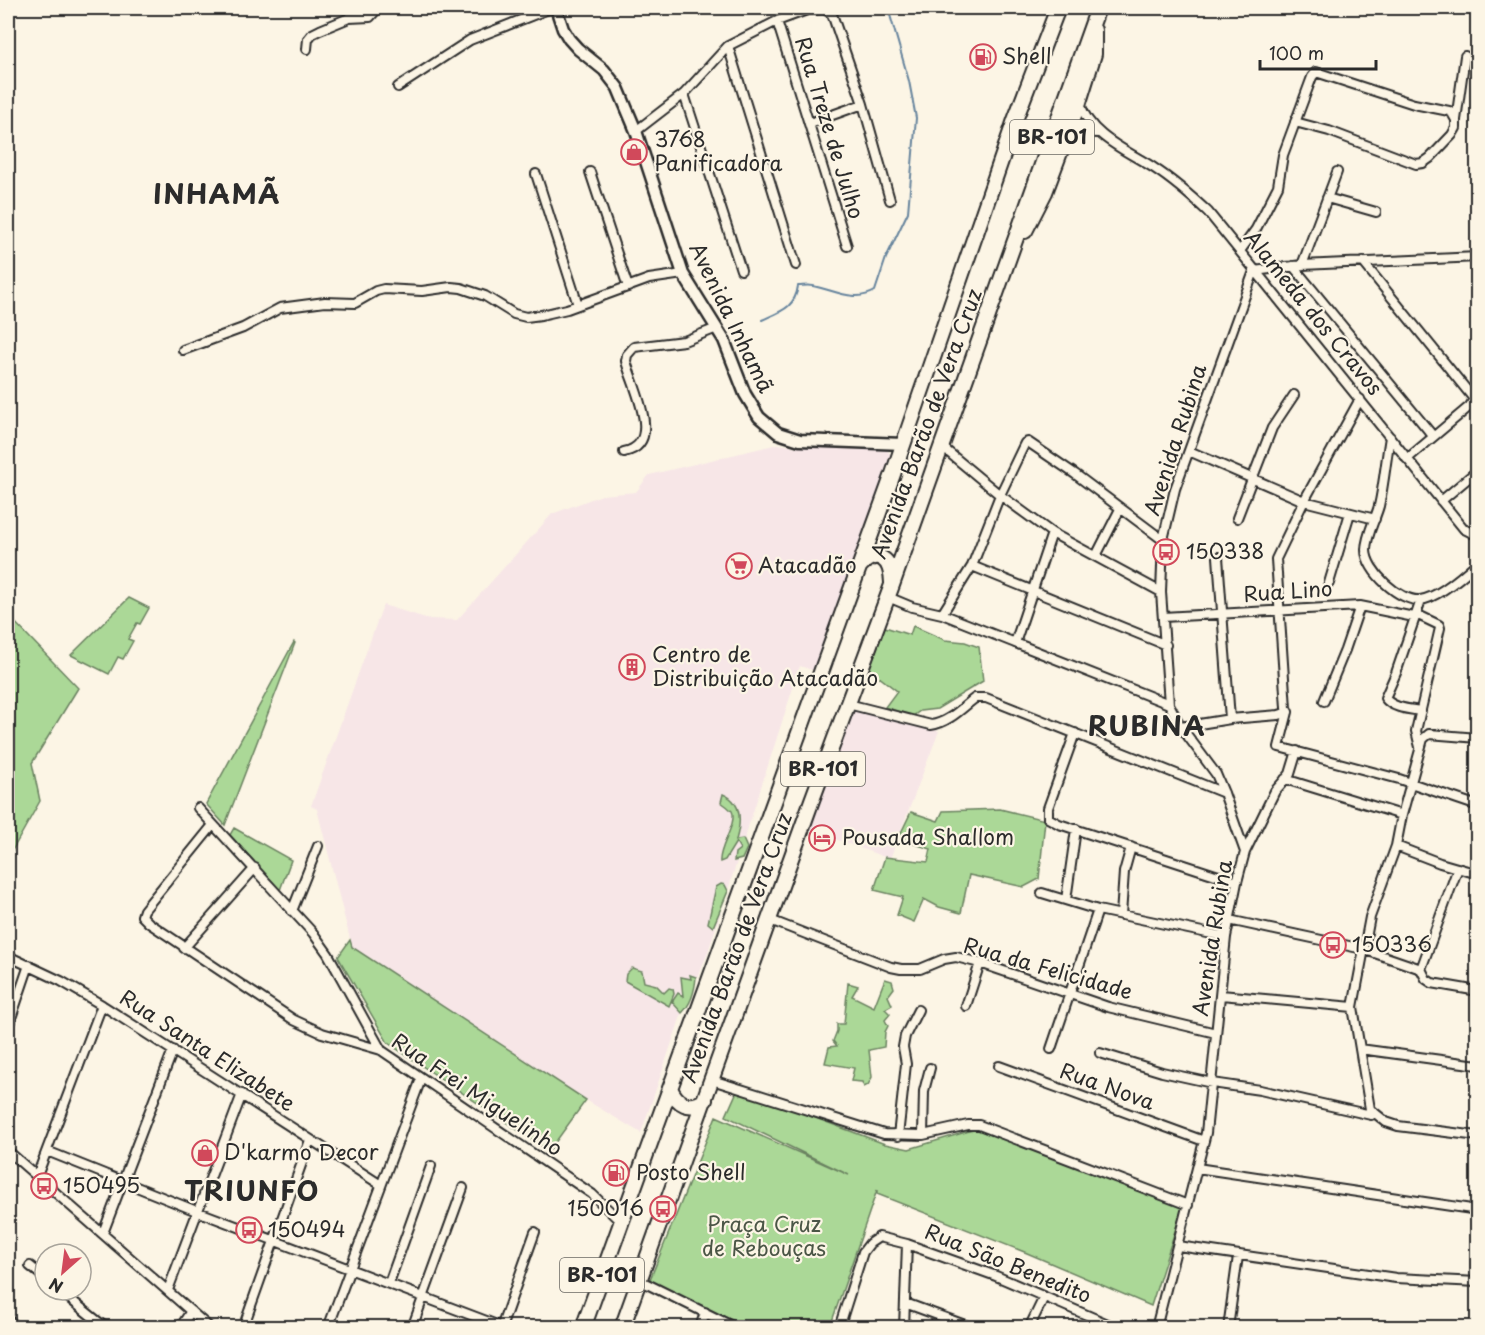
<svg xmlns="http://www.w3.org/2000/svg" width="1485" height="1335" viewBox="0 0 1485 1335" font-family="'Playpen Sans',sans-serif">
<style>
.built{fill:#f7e6e7}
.green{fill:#abd897;stroke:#6b8261;stroke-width:1.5}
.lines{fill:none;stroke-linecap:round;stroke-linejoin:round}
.stream{stroke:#66849d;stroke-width:2}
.street-casing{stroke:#2b2b2b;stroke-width:12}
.secondary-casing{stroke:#2b2b2b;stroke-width:15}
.highway-casing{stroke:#2b2b2b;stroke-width:18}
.street{stroke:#fcf5e5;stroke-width:8}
.secondary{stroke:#fcf5e5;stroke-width:10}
.highway{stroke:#fcf5e5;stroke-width:14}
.labels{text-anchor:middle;stroke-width:4.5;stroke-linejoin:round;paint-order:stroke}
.shield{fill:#fcf5e5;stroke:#6a6863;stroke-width:1.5}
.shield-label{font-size:20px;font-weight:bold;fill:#2b2b2b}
.poi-label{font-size:21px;fill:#2b2b2b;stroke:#fcf5e5;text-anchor:start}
.street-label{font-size:21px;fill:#2b2b2b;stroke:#fcf5e5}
.park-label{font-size:21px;fill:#4b5646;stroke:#fcf5e5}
.district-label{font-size:27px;font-weight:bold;letter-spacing:1.5px;fill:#2b2b2b;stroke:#fcf5e5}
</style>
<rect width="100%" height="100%" fill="#fcf5e5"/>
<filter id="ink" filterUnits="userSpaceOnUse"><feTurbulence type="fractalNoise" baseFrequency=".0167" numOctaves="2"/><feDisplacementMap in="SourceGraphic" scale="12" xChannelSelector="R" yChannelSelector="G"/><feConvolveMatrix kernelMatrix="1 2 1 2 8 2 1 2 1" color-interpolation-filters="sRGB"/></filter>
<g filter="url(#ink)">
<path class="built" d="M778,444l20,3h80l7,1 7,8 -77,215 -15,-5 -93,289 -25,58 -41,120 -55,-33 -234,-153 -35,-138 -6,-3 72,-201 46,14 28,1 95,-106 50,-19 34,-3 13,-17z
M848,705l91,26 -49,128 -88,-32z"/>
<path class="green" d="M129,598l20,10 -9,16 -3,-1 -9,16 5,2 -10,18 -5,-2 -9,17 -38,-19z
M8,615l70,73 -46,75 8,38 -32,57z
M913,626l32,14 20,2 14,5 4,34 -46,28 -17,2 -7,5 -28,-9 12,-16 -28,-22 16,-42 25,8z
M294,642l1,1 -70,182 -19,-21z
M723,794c20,8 18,29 13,46l7,-1 4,9 -5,11 -8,2 1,-8 5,-4 -4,-7 -11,18 -5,2c-2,-14 18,-39 12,-51 -3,-3 -8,-7 -11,-9z
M1000,809l45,11 -6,59 -15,8 -55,-12 -8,38 -22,-6 -15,-8 -10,23 -17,-7 6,-18 -29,-7 11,-33 43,5 3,-13 -33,-10 13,-27 27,9 5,-10z
M234,828l57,32 -11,30 -50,-55z
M721,884l4,1 3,6 -15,36 -5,-4 8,-36z
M350,940l2,7 234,153 -37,51 -161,-108 -50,-86z
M632,968l10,3 2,11 12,3 8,8 5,-5 4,1 1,5 -5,12 -44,-25 1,-7z
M690,975l6,2c-1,13 -5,27 -14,36l-10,-11 6,-9 5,3 -2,-19 10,2z
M885,979l7,2 2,7 -6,8 4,9 -7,4 5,5 -5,6 3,6 -3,6 -1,15 -15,3 3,27 -4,8 -4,2 -2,-5 -11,-1 3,-13 -29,-5 4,-16 8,-1 -4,-5 4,-10v-7h7l4,-41 10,3 -6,10 22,11z
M738,1089l147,55 24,5 67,-20 207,77 -32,100 -124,-53 -150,-59v-4l-47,137h-89l-92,-45 67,-166 133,59 -123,-59z"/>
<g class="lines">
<path class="stream" d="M762,320c19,-9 33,-12 36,-34 5,0 10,-1 15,0 21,4 42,17 62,5l11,-33 22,-46 8,-94 -7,-37 -21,-73"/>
<g class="street-casing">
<path id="street" d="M832,14l31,90 27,96
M777,21l70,225
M728,46l68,219
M307,49l1,-10 4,-5 8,-4 29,-12 21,-1 8,-9
M398,87l72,-47 81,-32
M684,94l57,176
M1080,103c9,33 48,48 74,65 20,13 37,28 54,44l256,317 14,7
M1456,120l9,-64
M810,123l53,-19
M636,131l48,-37 44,-48 49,-25 30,-11 17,-1 8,5
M1069,132l30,1
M590,172l38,115
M536,174l42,131
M1327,198l49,14
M1240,251l16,-22 22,-43 5,-31 29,-78 4,-5 98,32 35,7 3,2 4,7v8l-4,7 -22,23 -7,5 -7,1 -87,-33 -34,-9
M1363,262l111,137 -4,7 -63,53
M1302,265l35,-93
M1293,266l140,170
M1254,271l48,-6 176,-8
M183,350l60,-22 37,-20 45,-6 30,1 21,-12 8,-2 38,2 29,-4 10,1 24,8 29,18 12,3 15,-2 26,-6 82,-30 34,-5
M1390,437c-4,23 -6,47 -11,69 -4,14 -13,30 -13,44 0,21 34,52 54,50 18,-2 45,-26 58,-38
M941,446l59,49 52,38 109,59
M1189,451l115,50 71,18
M624,452c41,-8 8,-66 2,-91l1,-6 7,-8 50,-6 33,-13
M1441,501l37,-31
M1237,518l35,-90 22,-33
M1096,556l24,-47
M1218,557l12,162
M972,566l194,79
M1329,583l21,-70
M888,597l24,10 30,7 227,90
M1421,600l-25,73 -11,25c7,10 24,11 36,13
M942,614l30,-48 28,-71 22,-46 3,-6 3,-1 47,32 88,66
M1416,614l23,11 1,3 -24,103 4,16
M1163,617l197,-11 54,11
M1015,643l37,-110
M1324,701l21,-51 15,-44
M848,704l83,21c17,-2 31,-17 44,-27h11l238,95
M1288,712l-2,-4 -10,-149 28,-58 56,-102
M1288,712l-9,35 120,32 79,27
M1181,727l49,-8 49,-4 9,-3
M1075,733l-27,75v10l11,6 178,58
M1285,779l117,36
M198,808l115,125 15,21 53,96
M213,825l-69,85 -2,6 7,7 145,97 28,13 59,17 211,144 29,28
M1396,846l44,17 38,11
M1245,852l-21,-59 -8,-19 -35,-47 -12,-23 -8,-112 2,-52 12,-51 79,-218
M1042,893l56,17 128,27
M1066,900l10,-71
M292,911l26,-65
M1121,915l3,-43 7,-25
M770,920l121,47 10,2h19l24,-10 12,-2 24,6 128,44 108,26
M1229,920l134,29 58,20 5,10 6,4 46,8
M184,948l71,-80
M8,956l53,25 41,24 279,180
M1421,969l37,-101
M1221,995l132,12
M966,1006l14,-43
M8,1027l21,-62
M1051,1049l47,-139
M1360,1049l118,16
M1100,1053l62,19 50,11 48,7 111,25 -18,-108 17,-90 26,-71 6,-31 21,-76 6,-5 49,4
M999,1066l205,75
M712,1080l172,54 39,1 45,-10h11l209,80
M1370,1109l16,13 12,4 80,10
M923,1135l1,-44 6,-23
M898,1136l8,-72 -3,-17 2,-11 13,-26
M8,1151l202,177
M47,1151l152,61 306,116
M1197,1168l281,42
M37,1176l65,-171
M103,1233l70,-183
M1178,1246l218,32 82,4
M30,1266l15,12
M639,1280l97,48
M389,1283l42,-117
M59,1290l47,38
M168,1290l74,-196
M905,1303l68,25
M8,1319l9,9
M180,1328l11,-17
M243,1328l67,-188
M328,1328l93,-249
M412,1328l51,-140
M501,1328l34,-96
M700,1328l5,-16
M839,1328l24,-76 7,-9 9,-6 28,7 89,32 121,52
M904,1328l3,-84
M1029,1328l15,-31
M1156,1328l50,-195 20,-196 11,-55 8,-30 30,-61 15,-17 7,-23
M1228,1328l10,-72"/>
</g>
<g class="secondary-casing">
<path id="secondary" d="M556,8l7,21 6,10 9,10 26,21 14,18 18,43 47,143 41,66 21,54 14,23 19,16 22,7 103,4"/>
</g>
<g class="highway-casing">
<path id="highway" d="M1025,231l20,-39 34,-90 15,-48v-24
M859,567c18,-20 33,-8 33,16
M670,1088c7,16 20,23 35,12
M583,1328l310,-854 122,-354 43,-112
M622,1328l190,-528 80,-215 206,-577"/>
</g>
<use href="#street" class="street"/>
<use href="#secondary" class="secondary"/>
<use href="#highway" class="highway"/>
</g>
</g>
<defs>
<g id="fuel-ring" transform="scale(1.35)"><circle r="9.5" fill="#fcf5e5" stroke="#d1495b" stroke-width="1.5"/><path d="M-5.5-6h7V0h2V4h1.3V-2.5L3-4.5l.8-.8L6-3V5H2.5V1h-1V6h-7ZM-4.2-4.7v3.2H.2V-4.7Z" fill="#d1495b"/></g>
<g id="shop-ring" transform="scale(1.35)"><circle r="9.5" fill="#fcf5e5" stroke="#d1495b" stroke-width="1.5"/><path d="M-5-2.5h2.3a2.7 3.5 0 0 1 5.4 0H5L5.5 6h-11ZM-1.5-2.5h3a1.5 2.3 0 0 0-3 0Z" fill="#d1495b"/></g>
<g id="bus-ring" transform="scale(1.35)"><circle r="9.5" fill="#fcf5e5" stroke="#d1495b" stroke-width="1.5"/><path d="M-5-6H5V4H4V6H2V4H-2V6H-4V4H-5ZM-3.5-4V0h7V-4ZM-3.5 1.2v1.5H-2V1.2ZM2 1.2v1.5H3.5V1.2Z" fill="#d1495b"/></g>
<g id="supermarket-ring" transform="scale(1.35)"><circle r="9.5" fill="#fcf5e5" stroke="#d1495b" stroke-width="1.5"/><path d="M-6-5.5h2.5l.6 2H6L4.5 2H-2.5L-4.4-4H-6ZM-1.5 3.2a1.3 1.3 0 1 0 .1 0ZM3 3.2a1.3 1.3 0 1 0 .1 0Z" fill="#d1495b"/></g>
<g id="building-ring" transform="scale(1.35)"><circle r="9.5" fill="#fcf5e5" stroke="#d1495b" stroke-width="1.5"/><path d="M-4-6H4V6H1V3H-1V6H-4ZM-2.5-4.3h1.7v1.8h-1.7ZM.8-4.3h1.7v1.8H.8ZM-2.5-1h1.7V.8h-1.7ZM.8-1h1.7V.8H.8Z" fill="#d1495b"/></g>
<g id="hotel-ring" transform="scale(1.35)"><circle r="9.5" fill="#fcf5e5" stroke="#d1495b" stroke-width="1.5"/><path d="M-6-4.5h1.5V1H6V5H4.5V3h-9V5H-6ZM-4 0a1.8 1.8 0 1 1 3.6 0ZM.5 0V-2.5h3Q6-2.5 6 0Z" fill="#d1495b"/></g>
</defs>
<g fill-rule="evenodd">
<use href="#fuel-ring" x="983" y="57"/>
<use href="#shop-ring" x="634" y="152"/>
<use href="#bus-ring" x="1166" y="552"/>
<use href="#supermarket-ring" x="739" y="566"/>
<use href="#building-ring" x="632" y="667"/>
<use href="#hotel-ring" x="822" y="838"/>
<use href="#bus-ring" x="1333" y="945"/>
<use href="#shop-ring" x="205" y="1153"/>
<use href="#fuel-ring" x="616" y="1173"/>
<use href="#bus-ring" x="44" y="1186"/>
<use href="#bus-ring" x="663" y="1209"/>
<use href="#bus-ring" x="249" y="1230"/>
</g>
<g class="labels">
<g class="shield">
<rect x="1010" y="120" width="84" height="34" rx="4.5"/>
<rect x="781" y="752" width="84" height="34" rx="4.5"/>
<rect x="560" y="1258" width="84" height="34" rx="4.5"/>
</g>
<g class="shield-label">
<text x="1052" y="144">BR-101</text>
<text x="823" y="776">BR-101</text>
<text x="602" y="1282">BR-101</text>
</g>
<g class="poi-label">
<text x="1002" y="64">Shell</text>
<text x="654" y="147">3768<tspan x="654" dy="24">Panificadora</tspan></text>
<text x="1186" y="559">150338</text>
<text x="758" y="573">Atacadão</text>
<text x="652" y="662">Centro de<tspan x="652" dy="24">Distribuição Atacadão</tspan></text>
<text x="842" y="845">Pousada Shallom</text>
<text x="1352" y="952">150336</text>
<text x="224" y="1160">D'karmo Decor</text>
<text x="636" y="1180">Posto Shell</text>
<text x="63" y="1193">150495</text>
<text x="644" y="1216" text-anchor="end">150016</text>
<text x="268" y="1237">150494</text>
</g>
<g class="street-label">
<text transform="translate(829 128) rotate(73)" y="7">Rua Treze de Julho</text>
<text transform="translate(1313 313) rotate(51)" y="7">Alameda dos Cravos</text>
<text transform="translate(731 318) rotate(64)" y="7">Avenida Inhamã</text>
<text transform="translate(927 424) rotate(-70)" y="7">Avenida Barão de Vera Cruz</text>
<text transform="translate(1176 440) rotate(-72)" y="7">Avenida Rubina</text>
<text transform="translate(1288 592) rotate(-4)" y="7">Rua Lino</text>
<text transform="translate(1213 938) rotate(-81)" y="7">Avenida Rubina</text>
<text transform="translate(737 948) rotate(-70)" y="7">Avenida Barão de Vera Cruz</text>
<text transform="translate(1048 969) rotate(16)" y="7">Rua da Felicidade</text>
<text transform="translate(207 1051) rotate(33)" y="7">Rua Santa Elizabete</text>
<text transform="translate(1107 1087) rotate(20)" y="7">Rua Nova</text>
<text transform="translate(477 1095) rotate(34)" y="7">Rua Frei Miguelinho</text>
<text transform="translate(1008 1264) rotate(22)" y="7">Rua São Benedito</text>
</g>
<g class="park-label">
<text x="764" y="1232">Praça Cruz<tspan x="764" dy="24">de Rebouças</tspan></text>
</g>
<g class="district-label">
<text x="217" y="204">INHAMÃ</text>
<text x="1147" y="736">RUBINA</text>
<text x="252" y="1201">TRIUNFO</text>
</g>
</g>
<rect width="1485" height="1335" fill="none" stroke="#fcf5e5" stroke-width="30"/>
<rect x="15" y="15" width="1455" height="1305" fill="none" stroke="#2b2b2b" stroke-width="2" filter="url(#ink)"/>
<g transform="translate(63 1272) rotate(208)"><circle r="28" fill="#fcf5e5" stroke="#a8a49b" stroke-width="1.5"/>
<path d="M0-4.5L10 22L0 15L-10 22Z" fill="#d1495b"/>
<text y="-9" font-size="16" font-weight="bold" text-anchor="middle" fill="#2b2b2b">N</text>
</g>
<path d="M1260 60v9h116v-9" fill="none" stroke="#2b2b2b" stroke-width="3"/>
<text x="1269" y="60" font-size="18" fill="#2b2b2b" stroke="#fcf5e5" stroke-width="4.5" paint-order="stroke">100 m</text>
</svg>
